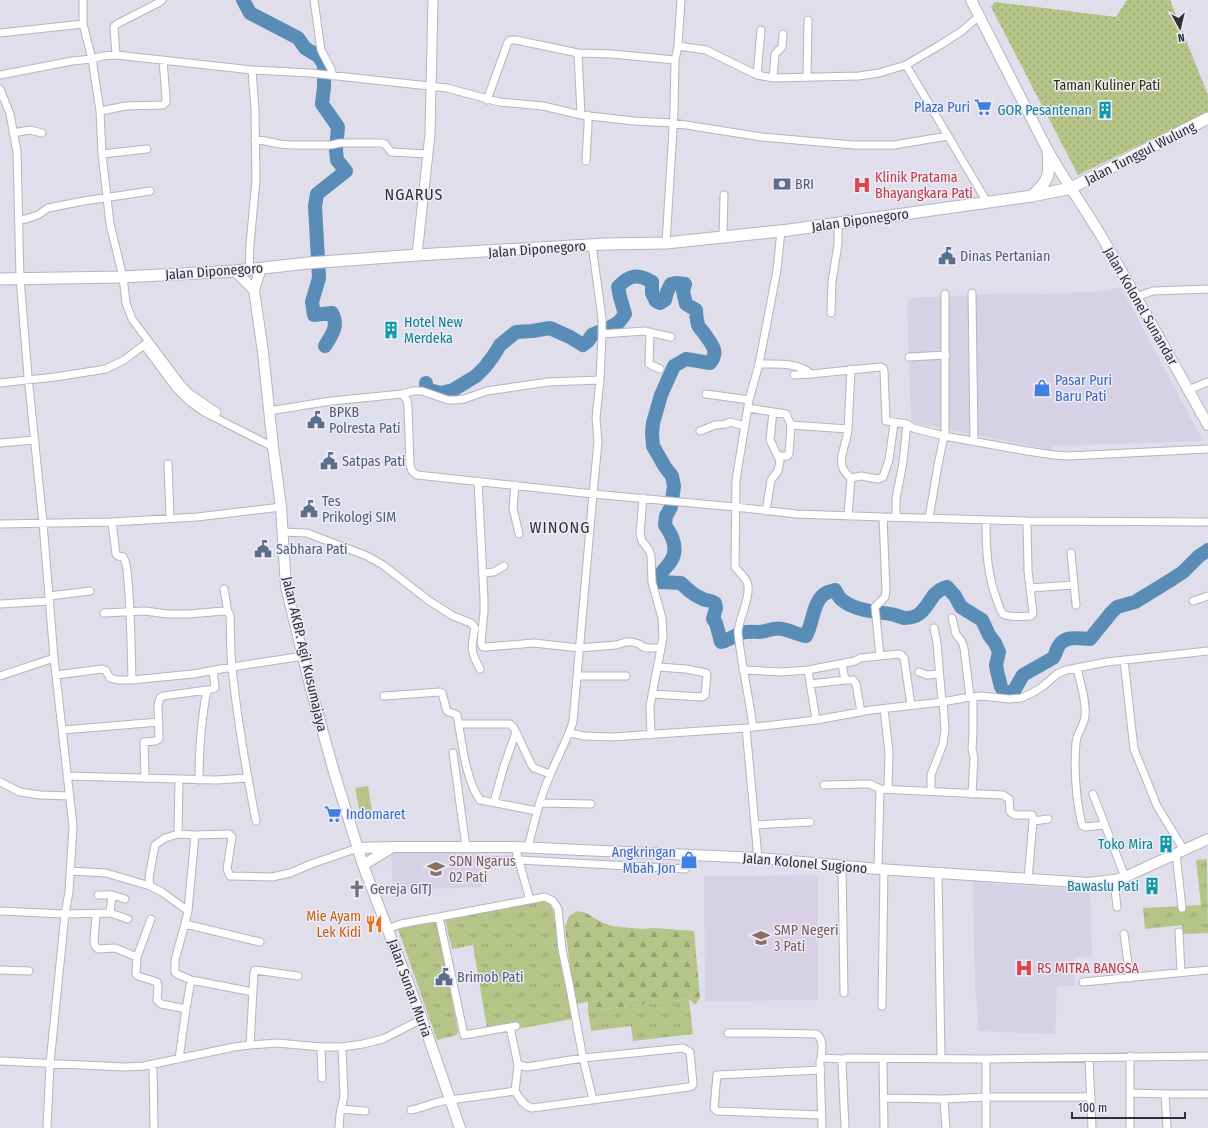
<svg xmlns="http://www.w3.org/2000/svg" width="1208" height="1128" viewBox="0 0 1208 1128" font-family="'Fira Sans Condensed',sans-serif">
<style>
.built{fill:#d6d1e5}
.grass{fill:url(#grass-tufts)}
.forest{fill:url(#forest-firs)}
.park{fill:url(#park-dots)}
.pitch{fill:#b6c487}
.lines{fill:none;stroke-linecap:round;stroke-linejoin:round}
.river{stroke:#598db8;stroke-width:14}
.minor-casing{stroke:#b6b3bf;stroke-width:9}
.tertiary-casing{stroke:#b6b3bf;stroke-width:11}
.secondary-casing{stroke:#b6b3bf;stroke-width:12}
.primary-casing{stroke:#b6b3bf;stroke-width:13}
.minor{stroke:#fff;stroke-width:7}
.tertiary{stroke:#fff;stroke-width:9}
.secondary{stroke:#fff;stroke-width:10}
.primary{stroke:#fff;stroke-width:11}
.labels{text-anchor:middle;stroke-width:3;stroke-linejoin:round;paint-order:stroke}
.park-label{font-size:14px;fill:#293100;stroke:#eeebf8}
.shop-label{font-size:14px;fill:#366cbe;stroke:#eeebf8;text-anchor:end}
.culture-label{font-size:14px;fill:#0d838f;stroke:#eeebf8;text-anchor:end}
.street-label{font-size:14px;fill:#313035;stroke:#eeebf8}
.health-label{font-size:14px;fill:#be3a42;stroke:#eeebf8;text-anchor:start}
.service-label{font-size:14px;fill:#4e5e75;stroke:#eeebf8;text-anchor:start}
.education-label{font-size:14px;fill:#785e54;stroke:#eeebf8;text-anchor:start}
.worship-label{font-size:14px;fill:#5b616d;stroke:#eeebf8;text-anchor:start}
.food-label{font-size:14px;fill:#c56008;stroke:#eeebf8;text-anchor:end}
.quarter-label{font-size:16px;letter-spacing:1px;fill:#313035;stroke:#eeebf8}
</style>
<defs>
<pattern id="grass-tufts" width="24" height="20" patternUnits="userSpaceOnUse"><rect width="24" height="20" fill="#b6c487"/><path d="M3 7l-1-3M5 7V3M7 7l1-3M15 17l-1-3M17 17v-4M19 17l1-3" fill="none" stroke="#95a06f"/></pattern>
<pattern id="forest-firs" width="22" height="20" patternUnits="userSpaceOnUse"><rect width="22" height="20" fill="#b6c487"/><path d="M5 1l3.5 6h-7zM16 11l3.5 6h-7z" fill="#95a06f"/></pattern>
<pattern id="park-dots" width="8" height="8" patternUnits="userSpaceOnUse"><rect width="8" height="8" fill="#b6c487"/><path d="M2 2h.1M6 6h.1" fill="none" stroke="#95a06f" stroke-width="1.8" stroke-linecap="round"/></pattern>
</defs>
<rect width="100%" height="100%" fill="#e1deeb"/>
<path class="built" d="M1121,287l82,154 -150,5 -1,4 -137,-27 -4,-3 -4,-116 1,-4 6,-3h28l64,-4 41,1 57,-3z
M391,850l87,1 4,36 -89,3z
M818,875v125l-113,1 -1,-125z
M973,882l102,7 15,-1 2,68 -18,2 1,27 -18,2 -2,47 -77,-3 -1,-29 -2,-13z"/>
<path class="grass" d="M1207,859l1,74 -25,1 -1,-9 -37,4 -2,-21 58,-3 -5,-45z
M543,900l7,4 3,7 19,108 -55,10 -30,-1 -14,-83 -21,4 -7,-30z
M437,921l21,110 -1,4 -20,5 -39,-111z
M689,999l4,35 -60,7 -2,-15 -40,5 -3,-20z"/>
<path class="forest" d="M577,911l9,2 15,9 11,4 30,3 12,-1 40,3 6,67 -5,7 -6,-6 -101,12v-9l-13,2 -10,-77 4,-11z"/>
<path class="park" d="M1127,0h43l38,95v17l-130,63 -87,-168 4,-5 121,15z"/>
<path class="pitch" d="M368,786l4,25 -12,3 -5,-26z"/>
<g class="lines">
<path class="river" d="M243,0l7,13 48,25 7,10 13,8 6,8v23l-2,17 16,23 -2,23 1,10 9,11 -29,23 -2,12 4,72 -7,24 2,13 18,-2c7,13 0,21 -7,33
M607,329l12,-7 6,-8 -5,-17 -2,-10c11,-12 20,-14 34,-5v11l4,8 4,2 5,-3 2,-8 4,-8 5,-1 9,1 -2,7 3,13 10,6c0,5 1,11 2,15 1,3 4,5 6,8 7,11 16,18 6,30l-24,-4 -12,7 -13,29 -8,28 -1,10 1,13 12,21 7,9 2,10 -3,21 -5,9 -1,9c7,10 14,24 6,36 -4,6 -10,11 -14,18l3,3 21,1c6,6 13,13 22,16 4,2 8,1 12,4l1,5 -3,11 3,4 5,19c8,-2 13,-6 20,-9 7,-2 13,-1 19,-1 7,-1 15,-5 22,-3 8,1 15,6 24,7 7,-13 7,-36 20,-43 2,-1 6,-2 9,-3 2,3 4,8 7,10 15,12 36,11 53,15 3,1 6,2 9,3 5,0 11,-1 15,-4 11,-8 12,-23 28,-27l8,9 6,11 21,13 7,15 6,8 4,9 -3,13 1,6 4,16 4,5h6l4,-3 8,-14 30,-17c3,-4 3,-7 5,-11 7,-13 21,-8 32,-8l21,-26 6,-6 18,-5 39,-24 9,-6 16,-16 9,-6
M426,383v5l3,2 12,3 12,-3 23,-14 9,-9 9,-12 6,-10 16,-13 16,-1 18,-3 20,9 13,8 5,-4 4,-6 9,-4"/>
<g class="minor-casing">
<path id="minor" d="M83,0v24l9,35 8,52 2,43 8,70 13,53 3,26 6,16 48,64 9,10 28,19 -2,5
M314,0l7,50 10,19 2,7
M0,33l83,-9
M678,46l28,4 51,25 16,3 86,-2 20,-3 27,-8 34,-20 22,-14 17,-15
M578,53l3,62
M116,55l-2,-28 3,-3 41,-21 4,-3
M906,65l81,137
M0,75l72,-14 20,-2 11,-3 13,-1 136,15 58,3 137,15 52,14 44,4 38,9 53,6 39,2 89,14 91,8h41l54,-9
M757,75l4,-45
M807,77l1,-57
M773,78l2,-24 7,-7 1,-13
M0,89l10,25 7,38 3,126 8,98 15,147 11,135 19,168 -4,66 -4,22 -15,149 -3,65
M487,100l21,-58 3,-2h5l62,13 33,1 64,6
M100,111l26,-5 37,-1 3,-3v-4l-3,-38
M13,133l17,-3 12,3
M255,139l25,5 11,1h40l9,-2h41l4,1 6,8 37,2
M102,154l45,-5
M586,161l2,-36v-10
M19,220l7,-1 12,-4 10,-7 36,-7 66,-10
M723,237l1,-42
M666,243l8,-131 1,-52 3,-14 3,-46
M249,269l1,-25 6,-64 -1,-70 -3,-40
M972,293l2,145
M945,294v138
M1136,297l17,-6 55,-2
M831,313l1,-31 6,-38v-21
M650,332l-1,32 11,5
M602,334l42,-3 27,6
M144,345l31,42 15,15 14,10 69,35
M909,357l37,-2
M759,364c17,0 39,-2 52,10l69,-7 3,1 1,3 2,50 21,3 6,4 31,8 83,15 27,4 15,1 139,-7
M794,375l17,-1
M0,383l55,-6 51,-8 18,-9 24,-18
M1188,390l20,-8
M402,394l11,-3h9l26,9h8l8,-1 23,-8 61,-9 52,-2
M706,394l43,6
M748,408l38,6 5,11 57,4c-1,18 -16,35 3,49l-3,38
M269,411l62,-10 71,-7 5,6 1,7 2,58 2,6 5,4 176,19 142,13 61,7 87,3 144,4 181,1
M848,429l3,-60
M700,431l15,-6 11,-1 4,-2 15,4
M0,443l35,-3
M778,456h9l2,-2 2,-29
M168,464l2,54
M851,478l10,-2 17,3 5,-2 6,-17 5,-37
M478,481l6,118v12l-3,32 2,4h3l48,-4 45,5 37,-3 10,-3h6l7,2 4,3 4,1h14l2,-11 -1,-19 -10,-36 -1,-26 -2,-6 -7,-9 -2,-7 3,-36
M515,485l-2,23 6,26
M766,511l5,-31 7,-9 2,-10 -10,-21 3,-28
M896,518v-19l7,-37 4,-38
M929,518l9,-53 6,-29
M986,520c0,29 1,56 12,83 1,3 3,9 5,11 5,4 22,2 28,2l2,-3 -5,-42 -1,-50
M112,522l4,32 2,2 5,1c5,7 4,17 5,24 3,33 3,66 4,99
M0,524l112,-2 85,-5 84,-10
M283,532l24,1 60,23 16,9 45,35 25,16 18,7 4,5c-4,20 -5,23 5,41
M1071,553l5,52
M483,573l11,-1 10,-6
M1030,588l43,-3
M224,589l4,23
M49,596l41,-5
M1193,601l15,-5
M0,604l50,-3
M104,613l41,-2 22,3h21l36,-3 4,1 2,3c1,17 0,35 2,52 5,52 14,103 24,154
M952,618l4,16 6,8 2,6 6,49
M934,628l3,15 5,59
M880,656l-5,-49 10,-10 1,-7 -3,-73
M1124,660l10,89 23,57 27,44
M842,664l3,16
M1077,668c3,14 10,34 8,48 -1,10 -8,17 -9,26 -2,26 0,57 6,83l3,2 19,-2
M743,670l38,2 27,-2 47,-9 5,-3 39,-4 2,1 3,3 7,47
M808,670l8,50
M919,672l8,3 12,-1
M56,675l46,-6 4,2 4,7 7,2h15l61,-6 39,-7 71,-11
M0,676l54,-18
M577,676h49
M810,684l35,-4h8l3,4 5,28
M652,694l50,3 3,-2 2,-21 -1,-1 -20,-4 -28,-2
M384,696l56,-4 2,1 4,15 1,3 10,4c5,26 8,64 23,85l57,11
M884,709l5,43 -1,36
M459,724h51l4,4 2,4 -12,34 -10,36
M753,727c-4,-32 -12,-63 -15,-95 1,-14 14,-37 9,-50 -3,-6 -8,-10 -12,-15l1,-87 13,-80 10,-36 18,-94 4,-39
M746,728l12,130
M63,730l96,-8
M516,732l15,32 3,4 16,6
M569,733l16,3 27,1 134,-9 70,-8 55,-10 71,-8 28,-5 12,-1 27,3 12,-1 11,-5 10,-6 15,-13 9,-4 41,-8 101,-11
M651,735l-1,-29 11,-58
M453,753l13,94
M67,776l149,4 32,-2
M145,778l-1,-36 11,-1 4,-2 -1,-34 2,-7 3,-2 44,-6
M199,780c0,-31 2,-60 8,-90l8,-2 -2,-18
M0,782l20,10 20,3 30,1
M824,785l40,-1h6l10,5 123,6 6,4 1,13 5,3h17l1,2v4
M931,791v-16l12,-31 2,-15 -2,-28
M972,794l2,-36 -2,-9 1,-15v-37
M1093,794l32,83
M540,803l51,1
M755,825l55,-3
M178,834l1,-55
M195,835l-7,76 -3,13 -10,36v12l2,2 14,6 62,12
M515,847l15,53
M528,848c6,-25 12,-51 23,-75 7,-17 16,-33 22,-51l20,-228 5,-52 -2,-24 4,-38 2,-46v-16l-10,-73
M1176,853l6,55
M481,861l38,-1 166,9
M842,866l2,127
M878,869l2,-80
M70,871l36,2 44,13
M938,873l3,185
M1028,880l5,-59 15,-2
M1114,880l3,27
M98,895h14l-2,18
M112,895l13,4
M0,911l65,3 45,-1 18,6
M188,911l-26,-19 -12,-6 -1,-9 6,-32 10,-7 13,-4 17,1 34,-1 3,3 -5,32 3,7 42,1 18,-4 24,-10 44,-15
M96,914l-2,28 1,4 3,3 17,-1 22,9 -1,17 2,2 19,6 1,3 -1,15 4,4 25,5
M185,924l75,18
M387,929l14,-5 38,-7
M1179,932l2,40
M1124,934l6,44
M137,957l14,-38
M0,970l29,1
M1083,982l125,-12
M882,1006l2,-137
M516,1026l-52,9 -25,-118 106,-20 8,4 5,8 4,40 7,34 14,75 10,42
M510,1027l8,38
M728,1033h35l53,1c8,5 6,15 5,24
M250,1045l4,-73 1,-2 43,6
M321,1047l1,31
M683,1048l7,4 3,32 -1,2 -3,1 -157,21c-8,-2 -13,-10 -17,-17l3,-26 9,2 56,-9z
M1089,1058l3,70
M179,1059l7,-50 5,-29
M883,1059l1,69
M986,1059v69
M0,1061l124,6 20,-1 90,-19 16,-2 27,-2 44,4h21l21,-3 20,-5 39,-20
M153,1065l1,63
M821,1070l-104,5 -3,33 3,3 104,4
M1130,1093l35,1
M884,1098l60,1 42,-2h105
M944,1099l2,29
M341,1109l24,2
M411,1110c11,-2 21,-7 32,-9l72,-10
M339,1128l1,-14 4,-18 -2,-49
M822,1128l-2,-67 1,-3 22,1
M845,1128l-3,-66 1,-3 3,-1 140,1 222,-3
M1130,1128v-72
M1167,1128l-2,-34h43"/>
</g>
<g class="tertiary-casing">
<path id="tertiary" d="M417,255l13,-121 3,-134"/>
</g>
<g class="secondary-casing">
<path id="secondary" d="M971,0l77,151c16,28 35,55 52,83 37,63 72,127 108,191
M261,268l-7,22 9,62 10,95 8,60 5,80 25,102 23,83 29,93 59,154 38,109
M235,271l19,19
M358,848l35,-1h122l243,11 120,11 197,13 12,1 27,-3 11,-3 83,-38
M363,865l28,-17"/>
</g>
<g class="primary-casing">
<path id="primary" d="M1032,196c18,-16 18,-22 16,-45
M0,279l123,-2 112,-6 73,-8 109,-8 189,-11 60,-1 123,-13 243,-34 39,-8 137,-70"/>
</g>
<use href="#minor" class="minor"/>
<use href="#tertiary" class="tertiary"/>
<use href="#secondary" class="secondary"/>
<use href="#primary" class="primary"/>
</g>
<defs>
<g id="supermarket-bare" transform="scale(1.38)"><path d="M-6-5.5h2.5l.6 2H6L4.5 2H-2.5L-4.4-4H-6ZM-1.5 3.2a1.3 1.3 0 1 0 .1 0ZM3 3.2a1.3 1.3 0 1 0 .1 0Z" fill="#3f7fe0" stroke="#eeebf8" stroke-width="2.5" paint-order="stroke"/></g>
<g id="building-bare" transform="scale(1.38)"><path d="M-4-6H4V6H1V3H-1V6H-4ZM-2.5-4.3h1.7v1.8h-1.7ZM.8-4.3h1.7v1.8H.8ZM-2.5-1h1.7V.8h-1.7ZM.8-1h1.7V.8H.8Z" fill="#0f9aa8" stroke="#eeebf8" stroke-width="2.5" paint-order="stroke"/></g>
<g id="bank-bare" transform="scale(1.38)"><path d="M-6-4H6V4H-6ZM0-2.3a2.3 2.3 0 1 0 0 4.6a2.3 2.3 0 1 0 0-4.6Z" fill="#5c6f8a" stroke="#eeebf8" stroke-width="2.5" paint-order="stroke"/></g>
<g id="hospital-bare" transform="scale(1.38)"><path d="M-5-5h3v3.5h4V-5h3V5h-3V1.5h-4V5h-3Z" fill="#e0444e" stroke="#eeebf8" stroke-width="2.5" paint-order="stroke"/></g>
<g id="civic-bare" transform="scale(1.38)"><path d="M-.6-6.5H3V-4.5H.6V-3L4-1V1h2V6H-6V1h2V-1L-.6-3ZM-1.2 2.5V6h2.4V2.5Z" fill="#5c6f8a" stroke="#eeebf8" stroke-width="2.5" paint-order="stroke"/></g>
<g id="shop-bare" transform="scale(1.38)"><path d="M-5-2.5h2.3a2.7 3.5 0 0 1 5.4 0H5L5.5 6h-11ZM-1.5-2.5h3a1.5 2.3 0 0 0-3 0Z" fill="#3f7fe0" stroke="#eeebf8" stroke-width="2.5" paint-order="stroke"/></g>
<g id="school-bare" transform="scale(1.38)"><path d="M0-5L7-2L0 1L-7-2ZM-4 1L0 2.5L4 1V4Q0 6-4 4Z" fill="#8d6e63" stroke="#eeebf8" stroke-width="2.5" paint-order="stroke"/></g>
<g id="church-bare" transform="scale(1.38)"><path d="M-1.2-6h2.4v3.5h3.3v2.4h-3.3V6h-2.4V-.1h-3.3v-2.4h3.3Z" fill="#6b7280" stroke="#eeebf8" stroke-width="2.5" paint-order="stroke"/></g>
<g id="restaurant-bare" transform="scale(1.38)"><path d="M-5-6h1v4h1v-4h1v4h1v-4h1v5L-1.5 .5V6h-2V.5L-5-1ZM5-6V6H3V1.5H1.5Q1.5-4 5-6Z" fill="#e8710a" stroke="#eeebf8" stroke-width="2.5" paint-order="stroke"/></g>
</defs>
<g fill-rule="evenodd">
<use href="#supermarket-bare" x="983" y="107"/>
<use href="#building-bare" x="1105" y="110"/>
<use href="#bank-bare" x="782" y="184"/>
<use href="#hospital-bare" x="862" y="185"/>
<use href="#civic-bare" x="947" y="256"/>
<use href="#building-bare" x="391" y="330"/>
<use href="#shop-bare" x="1042" y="388"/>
<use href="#civic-bare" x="316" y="420"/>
<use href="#civic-bare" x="329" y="461"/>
<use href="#civic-bare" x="309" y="509"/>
<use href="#civic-bare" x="263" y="549"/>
<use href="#supermarket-bare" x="333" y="814"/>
<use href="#building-bare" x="1166" y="844"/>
<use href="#shop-bare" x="689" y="860"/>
<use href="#school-bare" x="436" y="869"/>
<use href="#building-bare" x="1152" y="886"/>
<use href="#church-bare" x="357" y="889"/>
<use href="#restaurant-bare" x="374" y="924"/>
<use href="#school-bare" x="761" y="938"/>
<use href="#hospital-bare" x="1024" y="968"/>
<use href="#civic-bare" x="444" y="977"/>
</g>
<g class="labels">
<g class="park-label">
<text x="1107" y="90">Taman Kuliner Pati</text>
</g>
<g class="shop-label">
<text x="970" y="112">Plaza Puri</text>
<text x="1055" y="385" text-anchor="start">Pasar Puri<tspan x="1055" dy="16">Baru Pati</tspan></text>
<text x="346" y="819" text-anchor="start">Indomaret</text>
<text x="676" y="857">Angkringan<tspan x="676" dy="16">Mbah Jon</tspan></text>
</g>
<g class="culture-label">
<text x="1092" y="115">GOR Pesantenan</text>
<text x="404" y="327" text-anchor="start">Hotel New<tspan x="404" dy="16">Merdeka</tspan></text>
<text x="1153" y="849">Toko Mira</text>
<text x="1139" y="891">Bawaslu Pati</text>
</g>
<g class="street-label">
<text transform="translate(1140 153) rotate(-27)" y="5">Jalan Tunggul Wulung</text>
<text transform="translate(860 220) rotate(-8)" y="5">Jalan Diponegoro</text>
<text transform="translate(537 249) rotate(-4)" y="5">Jalan Diponegoro</text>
<text transform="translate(214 271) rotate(-4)" y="5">Jalan Diponegoro</text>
<text transform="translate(1141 306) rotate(60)" y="5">Jalan Kolonel Sunandar</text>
<text transform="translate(305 654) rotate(77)" y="5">Jalan AKBP. Agil Kusumajaya</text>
<text transform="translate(805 863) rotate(5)" y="5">Jalan Kolonel Sugiono</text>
<text transform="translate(410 988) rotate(70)" y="5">Jalan Sunan Muria</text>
</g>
<g class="health-label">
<text x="875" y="182">Klinik Pratama<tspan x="875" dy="16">Bhayangkara Pati</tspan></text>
<text x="1037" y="973">RS MITRA BANGSA</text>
</g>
<g class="service-label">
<text x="795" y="189">BRI</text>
<text x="960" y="261">Dinas Pertanian</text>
<text x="329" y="417">BPKB<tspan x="329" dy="16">Polresta Pati</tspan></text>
<text x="342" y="466">Satpas Pati</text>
<text x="322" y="506">Tes<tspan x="322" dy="16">Prikologi SIM</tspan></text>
<text x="276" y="554">Sabhara Pati</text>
<text x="457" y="982">Brimob Pati</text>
</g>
<g class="education-label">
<text x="449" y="866">SDN Ngarus<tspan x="449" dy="16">02 Pati</tspan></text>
<text x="774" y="935">SMP Negeri<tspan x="774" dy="16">3 Pati</tspan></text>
</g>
<g class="worship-label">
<text x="370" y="894">Gereja GITJ</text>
</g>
<g class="food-label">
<text x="361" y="921">Mie Ayam<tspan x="361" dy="16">Lek Kidi</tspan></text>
</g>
<g class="quarter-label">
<text x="414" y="200">NGARUS</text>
<text x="560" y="533">WINONG</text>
</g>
</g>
<g transform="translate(1180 28) rotate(172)" stroke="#eeebf8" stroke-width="3" paint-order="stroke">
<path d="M0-3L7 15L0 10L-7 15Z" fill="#313035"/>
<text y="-6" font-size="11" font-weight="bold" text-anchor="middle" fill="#313035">N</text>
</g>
<path d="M1072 1112v6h113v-6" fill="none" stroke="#313035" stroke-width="2"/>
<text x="1078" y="1112" font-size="12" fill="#313035" stroke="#eeebf8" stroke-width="3" paint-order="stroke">100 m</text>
</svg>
